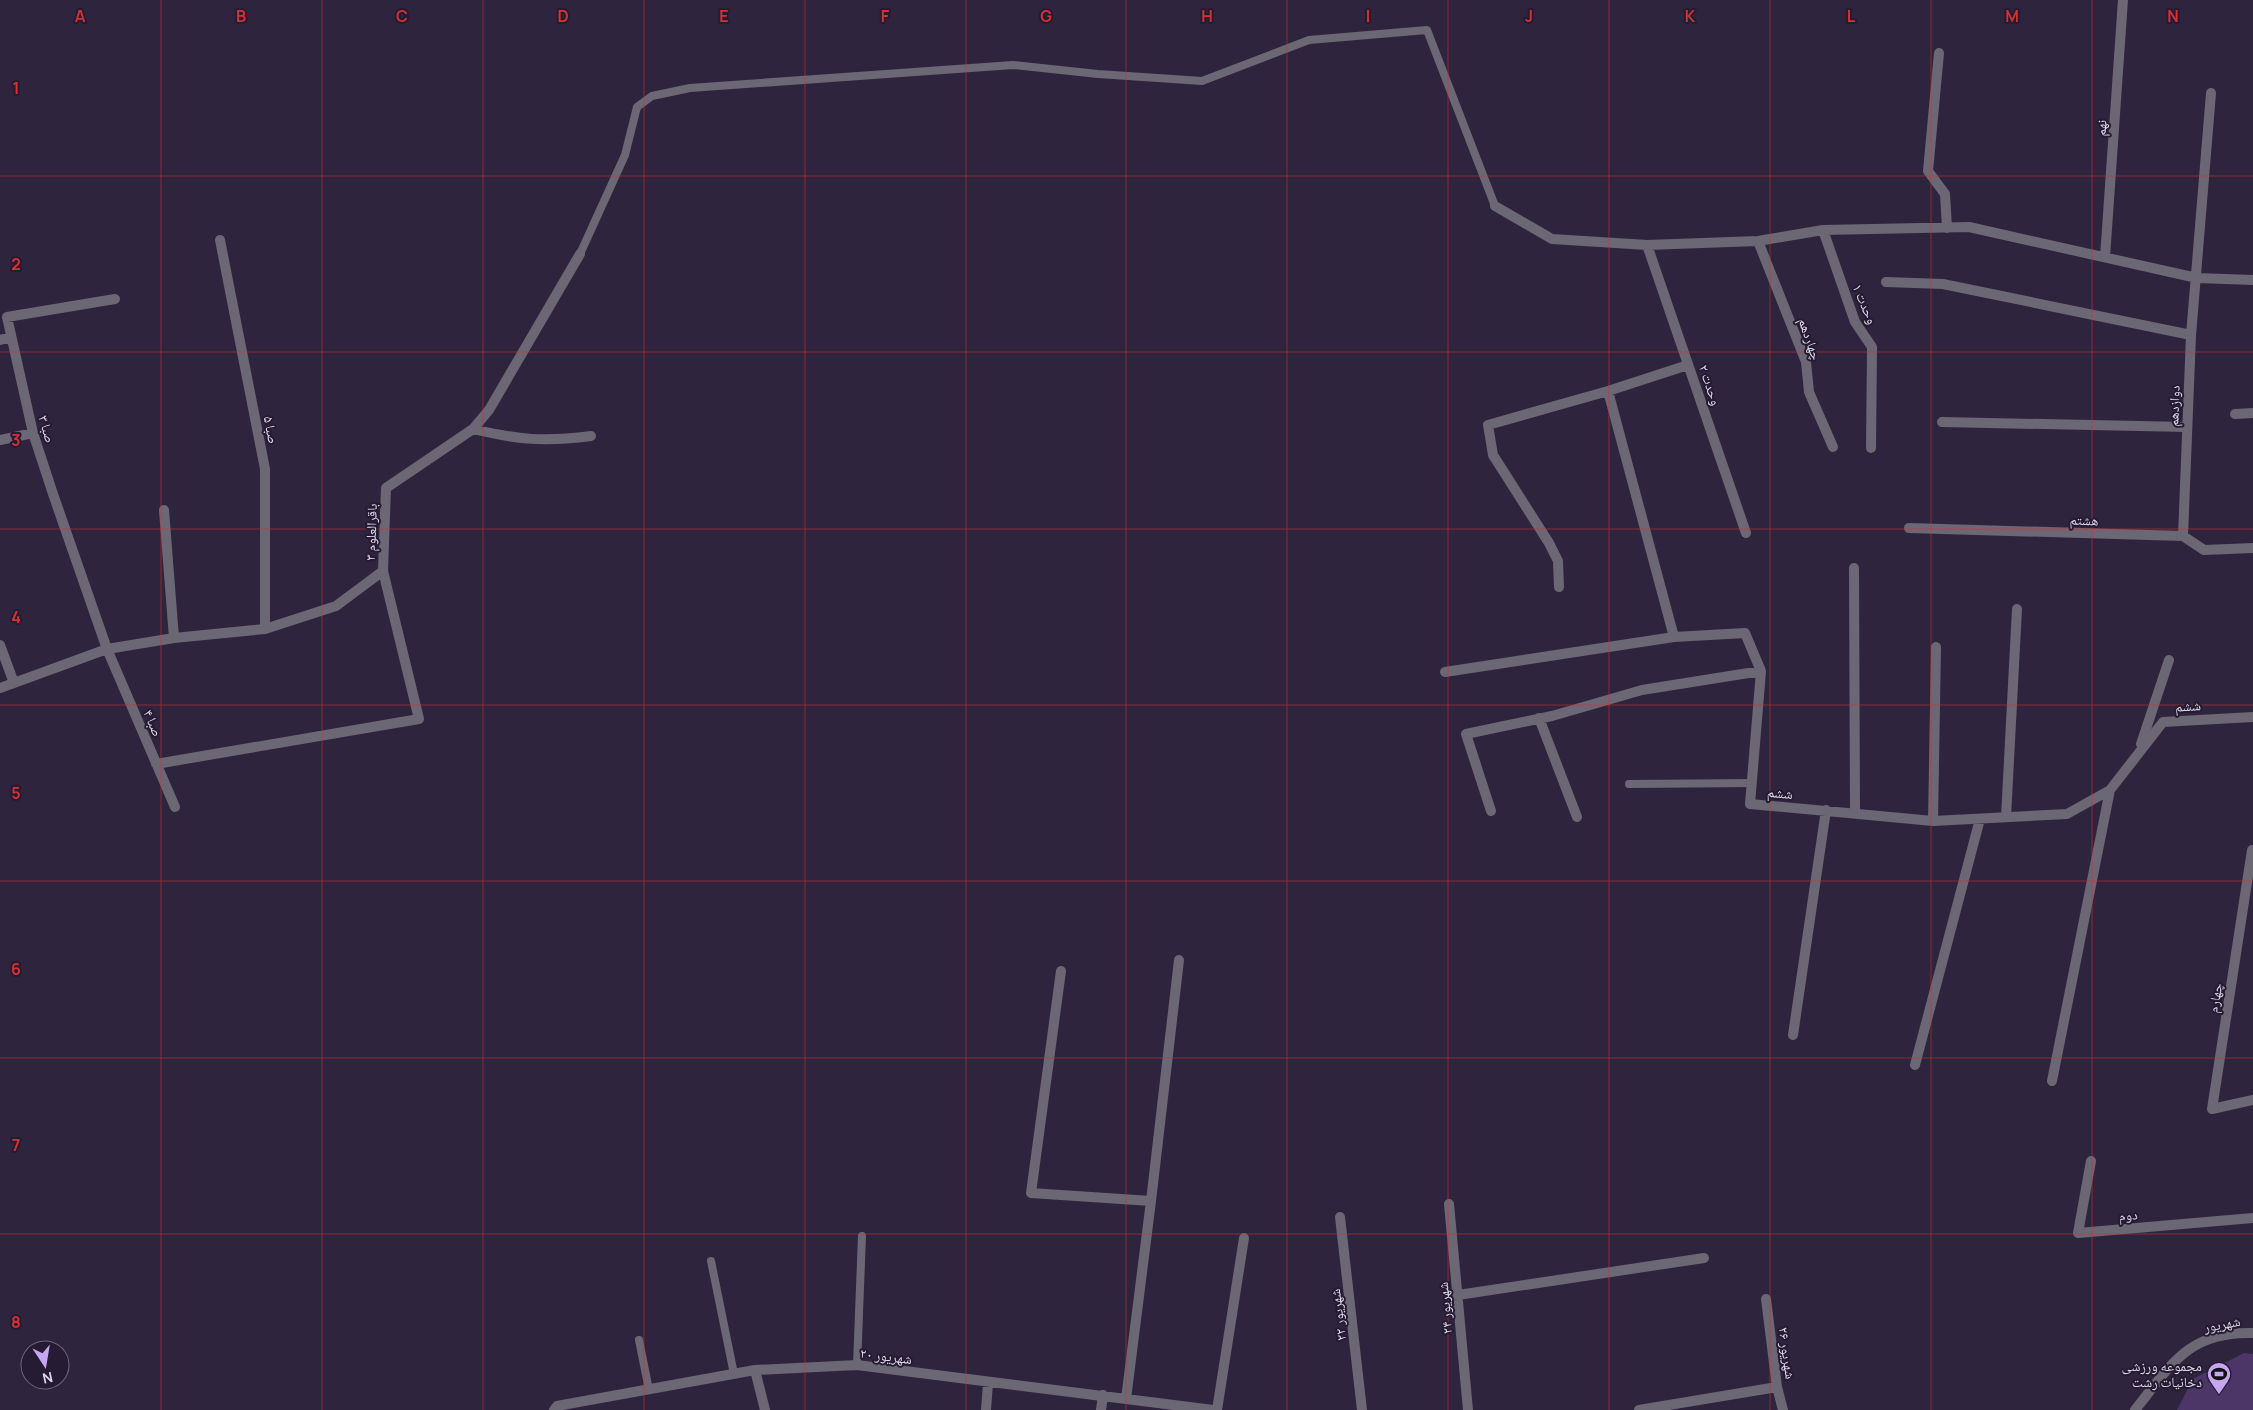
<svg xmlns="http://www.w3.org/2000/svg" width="2253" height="1410" viewBox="0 0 2253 1410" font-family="Manrope,'Noto Naskh Arabic',sans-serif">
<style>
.garden{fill:#4c3667}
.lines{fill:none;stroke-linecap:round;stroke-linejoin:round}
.service{stroke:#6c6774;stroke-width:8}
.minor{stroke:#6c6774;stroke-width:10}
.tertiary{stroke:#6c6774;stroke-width:10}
.grid{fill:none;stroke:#d63132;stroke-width:1;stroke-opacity:0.55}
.labels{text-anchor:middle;stroke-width:4;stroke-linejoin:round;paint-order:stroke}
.street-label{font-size:14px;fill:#dcd6e6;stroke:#251b32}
.poi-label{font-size:14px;fill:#dcd6e6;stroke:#251b32;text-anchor:end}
.grid-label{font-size:16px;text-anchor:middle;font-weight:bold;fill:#d63132;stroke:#251b32;stroke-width:4;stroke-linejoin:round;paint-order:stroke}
</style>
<rect width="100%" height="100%" fill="#2f243d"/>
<path class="garden" d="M2244,1353l9,1v56h-76l16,-31z"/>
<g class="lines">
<path class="service" d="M580,254l45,-99 12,-48 15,-11 38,-8 323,-23 85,9 104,7 107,-41 118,-10 68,176
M1629,784l123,-1
M711,1261l23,113
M639,1340l10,50
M857,1365l5,-129"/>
<path class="minor" d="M1939,53l-11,118 17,23 2,34
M1495,206l57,33 95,6 111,-4 65,-11 146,-3 228,51 56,2
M1823,230l32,92 17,25 -1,101
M220,240l45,229v160
M1758,241l48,121 3,30 24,55
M1647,245l99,288
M2105,257l18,-257
M1886,282l57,2 248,51
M115,299l-108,18 26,116 20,61 54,155 68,158
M0,340l11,-3
M1608,391l66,246 71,-4 16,38
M2235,414l18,-1
M1942,422l245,5
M473,429c46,11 71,13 118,7
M0,440l33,-7
M164,510l10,128
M1909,528l274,8 21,14 49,-2
M2183,536l8,-201 20,-242
M1854,568l1,245
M1559,587l-1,-26 -9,-18 -56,-88 -5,-30 120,-34 80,-26
M0,645l14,38
M1445,672l229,-35
M0,688l107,-39 67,-11 91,-9 71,-23 47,-35 3,-83 87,-59 16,-19 91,-156
M1539,718l38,99
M2141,744l28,-84
M156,764l263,-45 -36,-148
M1491,811l-25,-77 86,-18 90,-26 119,-19 -11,133 183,17 134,-7 43,-24 53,-68 90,-5
M2006,817l11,-208
M1933,821l3,-174
M2252,850l-40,259 41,-9
M1061,971l-30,222 120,8 -25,198
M1793,1035l33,-225
M1915,1065l65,-246
M2052,1081l58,-291
M2091,1161l-13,72 175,-15
M1151,1201l28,-241
M1449,1204l19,206
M1340,1217l22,193
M1458,1295l246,-37
M1766,1299l11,88 6,23
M755,1370l10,40
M554,1410l3,-4 198,-36 102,-5 356,45
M986,1410l2,-27
M1101,1410l2,-15
M1217,1410l27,-172
M1639,1410l138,-23"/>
<path class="tertiary" d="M2135,1410c36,-45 53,-79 118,-77"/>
</g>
<path class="grid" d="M161,0v1410M322,0v1410M483,0v1410M644,0v1410M805,0v1410M966,0v1410M1126,0v1410M1287,0v1410M1448,0v1410M1609,0v1410M1770,0v1410M1931,0v1410M2092,0v1410M0,176h2253M0,352h2253M0,529h2253M0,705h2253M0,881h2253M0,1058h2253M0,1234h2253"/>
<defs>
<g id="stadium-pin" transform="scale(1.25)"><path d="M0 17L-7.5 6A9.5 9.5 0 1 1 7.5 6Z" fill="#c6a6f0" stroke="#251b32"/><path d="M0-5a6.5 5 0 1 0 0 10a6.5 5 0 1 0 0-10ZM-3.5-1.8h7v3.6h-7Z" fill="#111"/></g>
</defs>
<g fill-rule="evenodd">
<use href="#stadium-pin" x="2219" y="1374"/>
</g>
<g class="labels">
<g class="street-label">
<text transform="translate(2101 128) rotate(-86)" y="5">نهم</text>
<text transform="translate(1865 304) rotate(67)" y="5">وحدت ۱</text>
<text transform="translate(1810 339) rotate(71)" y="5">چهاردهم</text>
<text transform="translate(1710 385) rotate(71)" y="5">وحدت ۲</text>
<text transform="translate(2174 406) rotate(-88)" y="5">دوازدهم</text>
<text transform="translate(47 429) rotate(74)" y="5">صبا ۳</text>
<text transform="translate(271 430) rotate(79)" y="5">صبا ۵</text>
<text transform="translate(2084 520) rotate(2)" y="5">هشتم</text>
<text transform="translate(371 532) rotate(-88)" y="5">باقرالعلوم ۳</text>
<text transform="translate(2188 706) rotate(-3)" y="5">ششم</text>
<text transform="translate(153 723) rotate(67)" y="5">صبا ۴</text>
<text transform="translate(1780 793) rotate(5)" y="5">ششم</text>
<text transform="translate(2215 998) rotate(-81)" y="5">چهارم</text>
<text transform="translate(2128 1215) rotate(-5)" y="5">دوم</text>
<text transform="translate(1445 1308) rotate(-95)" y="5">شهریور ۲۴</text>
<text transform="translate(1338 1315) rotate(-97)" y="5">شهریور ۲۲</text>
<text transform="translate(2222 1324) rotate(-10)" y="5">شهریور</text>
<text transform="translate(1787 1353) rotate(82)" y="5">شهریور ۲۶</text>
<text transform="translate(886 1356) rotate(7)" y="5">شهریور ۲۰</text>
</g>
<g class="poi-label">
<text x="2202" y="1371">مجموعه ورزشی<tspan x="2202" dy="16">دخانیات رشت</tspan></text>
</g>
</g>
<g class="grid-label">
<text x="80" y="22">A</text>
<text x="241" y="22">B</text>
<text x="402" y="22">C</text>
<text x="563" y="22">D</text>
<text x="724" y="22">E</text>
<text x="885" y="22">F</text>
<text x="1046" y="22">G</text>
<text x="1207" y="22">H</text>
<text x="1368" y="22">I</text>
<text x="1529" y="22">J</text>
<text x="1690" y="22">K</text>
<text x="1851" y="22">L</text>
<text x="2012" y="22">M</text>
<text x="2173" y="22">N</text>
<text x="16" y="94">1</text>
<text x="16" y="270">2</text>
<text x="16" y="446">3</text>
<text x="16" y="623">4</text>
<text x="16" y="799">5</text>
<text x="16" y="975">6</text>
<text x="16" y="1151">7</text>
<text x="16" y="1328">8</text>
</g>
<g transform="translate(45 1365) rotate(168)"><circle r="24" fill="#251b32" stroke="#6e667a"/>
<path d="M0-4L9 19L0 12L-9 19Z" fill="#c6a6f0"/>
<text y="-8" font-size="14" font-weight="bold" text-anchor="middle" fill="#dcd6e6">N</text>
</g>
</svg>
